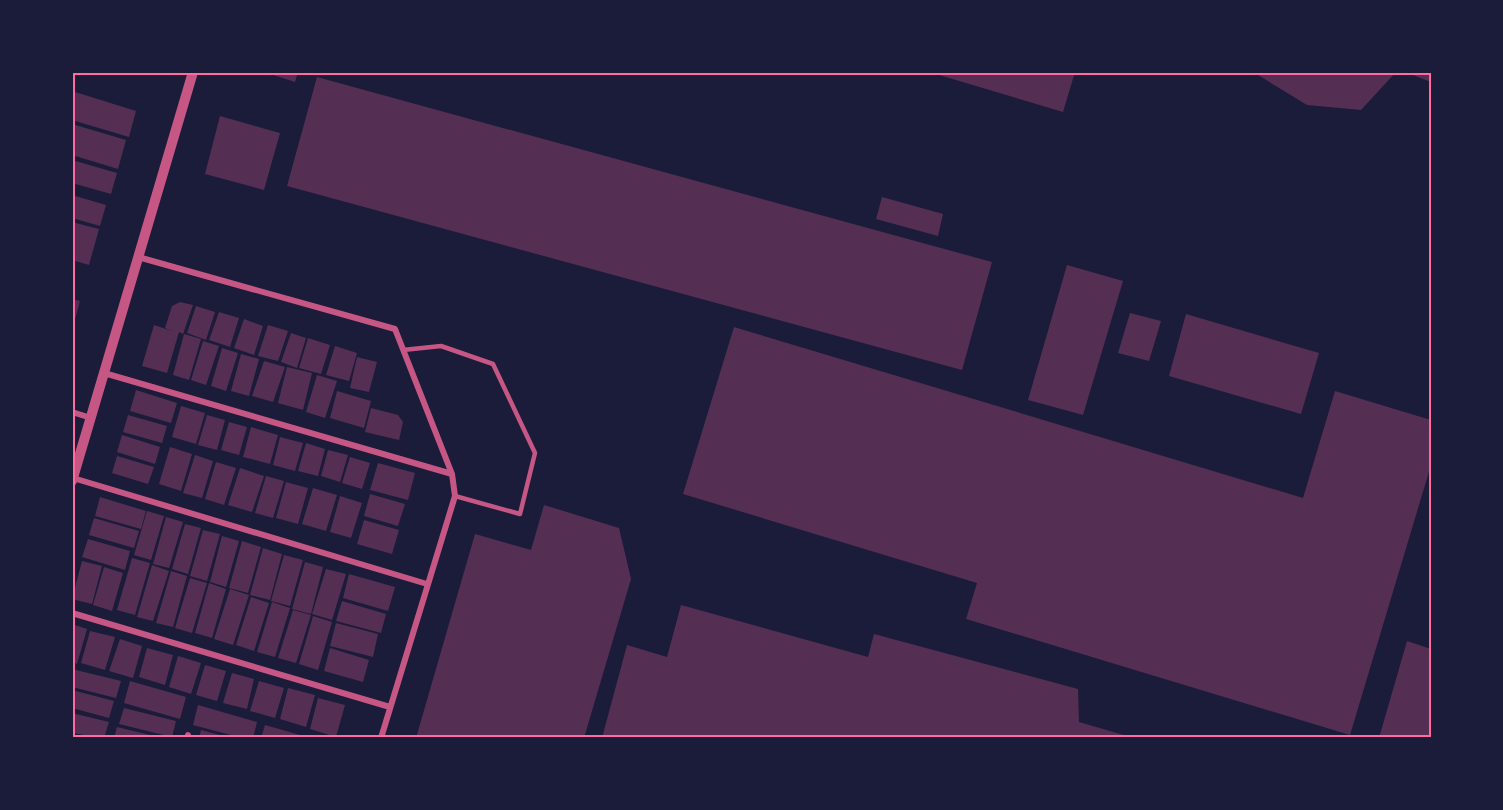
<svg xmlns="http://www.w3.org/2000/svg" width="1503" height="810" viewBox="0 0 1503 810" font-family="'DejaVu Sans',sans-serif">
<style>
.building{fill:#542f53}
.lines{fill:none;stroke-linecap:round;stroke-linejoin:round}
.service{stroke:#c65784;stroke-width:4.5}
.minor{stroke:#c65784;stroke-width:6}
.tertiary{stroke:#c65784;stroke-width:10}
.neatline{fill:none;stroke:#ff6b9d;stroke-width:2}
</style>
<rect width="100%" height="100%" fill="#1b1b3a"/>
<path class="building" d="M264,72h34l-3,10z
M929,72h146l-12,40z
M1253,72h143l-35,38 -54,-5z
M1405,72h26v10z
M317,77l675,185 -30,108 -675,-184z
M72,91l64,20 -7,26 -57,-17z
M220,116l60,17 -16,57 -59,-16z
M72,124l54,16 -8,29 -46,-14z
M72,160l45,13 -6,21 -39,-11z
M72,195l34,10 -6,21 -28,-8z
M882,197l61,17 -5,22 -62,-17z
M72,222l27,7 -10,36 -17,-5z
M1067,265l56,16 -40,134 -55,-15z
M72,299l8,2 -7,26h-1z
M180,302l13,3 -10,29 -4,-2 -12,41 -25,-7 12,-41 18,6 -7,-3 7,-22z
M196,306l19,6 -9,28 -19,-7z
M219,312l20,6 -9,29 -21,-7z
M1130,313l31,8 -12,40 -31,-8z
M1186,314l133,39 -18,61 -132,-38z
M244,319l19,7 -9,29 -20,-7z
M268,325l20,6 -10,30 -20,-5z
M734,327l569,171 32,-107 96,29v45l-81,270 -384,-116 11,-36 -294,-89z
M291,333l15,5 -9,30 -16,-6z
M184,334l17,5 -12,41 -16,-5z
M308,338l22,7 -9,29 -22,-6z
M203,341l16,5 -13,39 -15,-5z
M335,346l22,7 -8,28 -23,-6z
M222,348l16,5 -12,38 -15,-5z
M241,354l18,5 -10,37 -18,-5z
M357,357l20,5 -8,30 -19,-4z
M264,361l21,6 -12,35 -21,-6z
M287,367l25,6 -9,37 -25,-7z
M317,375l20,6 -12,37 -19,-6z
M136,390l41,13 -6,20 -41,-12z
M337,391l34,10 -7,27 -34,-10z
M181,406l24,7 -9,31 -24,-7z
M371,408l27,7 5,7 -4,18 -34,-8z
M128,415l39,11 -5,17 -39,-11z
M207,415l18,5 -8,30 -19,-5z
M229,422l18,5 -8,28 -18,-5z
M251,427l27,8 -8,29 -27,-7z
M122,435l38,12 -5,17 -38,-12z
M280,437l23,6 -8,28 -22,-6z
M306,443l19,6 -7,27 -20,-5z
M170,447l22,7 -11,37 -22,-7z
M328,450l20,5 -8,27 -19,-6z
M195,455l18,6 -11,37 -19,-5z
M117,456l37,11 -6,17 -36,-11z
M350,457l20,6 -8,26 -20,-6z
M216,462l20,6 -12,37 -19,-6z
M378,463l37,10 -7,27 -38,-10z
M240,468l24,8 -12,36 -24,-7z
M266,476l18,5 -11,37 -18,-5z
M286,482l22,6 -10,36 -22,-6z
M313,488l24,7 -11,36 -24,-7z
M370,494l35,10 -7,22 -34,-10z
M340,496l22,7 -11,35 -21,-6z
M100,497l46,14 -5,18 -46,-13z
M544,505l75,23 12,51 -47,159h-168l59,-204 56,16z
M147,511l17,5 -13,44 -17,-5z
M166,517l17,5 -14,46 -16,-4z
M94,518l45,13 -5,17 -45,-13z
M364,520l35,10 -7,24 -35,-10z
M185,524l16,4 -13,46 -16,-5z
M203,530l17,4 -13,47 -17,-5z
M222,536l17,5 -13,46 -16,-5z
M88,539l42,12 -5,19 -43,-13z
M242,541l19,6 -13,46 -19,-5z
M263,548l19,6 -12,46 -20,-5z
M284,555l19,5 -13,46 -19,-5z
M132,558l18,5 -15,52 -18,-5z
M82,561l20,5 -10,38 -20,-5z
M305,562l18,5 -12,47 -19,-5z
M152,565l17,6 -16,50 -16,-4z
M104,567l19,6 -11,38 -19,-6z
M326,569l20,5 -14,46 -20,-6z
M171,571l16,5 -14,51 -17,-4z
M349,574l46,13 -7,24 -45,-13z
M190,578l17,5 -15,50 -17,-5z
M209,583l17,6 -14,49 -17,-5z
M230,589l19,6 -16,50 -19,-6z
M251,597l18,6 -15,48 -18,-6z
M342,601l44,13 -5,19 -45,-12z
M272,602l18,6 -15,49 -18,-5z
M681,605l187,52 6,-23 204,55 1,33 55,16h-532l25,-93 40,12z
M293,610l18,5 -15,48 -18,-5z
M313,616l19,6 -14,48 -19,-6z
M336,623l42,11 -5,23 -43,-11z
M72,624l15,5 -10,35 -5,-2z
M90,631l25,6 -10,33 -24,-7z
M120,639l22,7 -9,32 -24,-7z
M1407,641l24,8v89h-52z
M147,648l26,7 -8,30 -26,-8z
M330,648l39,12 -6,22 -39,-11z
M178,656l23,7 -10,31 -22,-7z
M205,665l21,6 -9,30 -21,-6z
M72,669l49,12 -5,17 -44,-11z
M232,673l22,6 -7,30 -24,-6z
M130,681l56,16 -6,22 -56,-16z
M259,681l25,7 -9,30 -25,-7z
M288,688l27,7 -9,32 -26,-8z
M72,690l42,11 -5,17 -37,-10z
M318,698l27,7 -9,32 -26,-8z
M198,705l59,17 -4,16h-11l-49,-13z
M124,708l52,13 -4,16 -53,-13z
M72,713l37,9 -5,16 -32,-5z
M265,725l42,12 -1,1h-45z
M117,727l41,10v1h-44z
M201,730l26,7v1h-28z"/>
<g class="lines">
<path class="service" d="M403,350l38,-4 52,18 42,89 -15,61 -65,-18"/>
<path class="minor" d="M138,257l257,72 57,145 3,22 -74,242
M104,373l348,101
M72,412l19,6
M73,478l354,106
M72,613l318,94
M187,738l1,-3"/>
<path class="tertiary" d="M72,481l121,-409"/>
</g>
<rect width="1503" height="810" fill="none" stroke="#1b1b3a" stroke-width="147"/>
<rect x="74" y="74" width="1356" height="662" class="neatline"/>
</svg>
